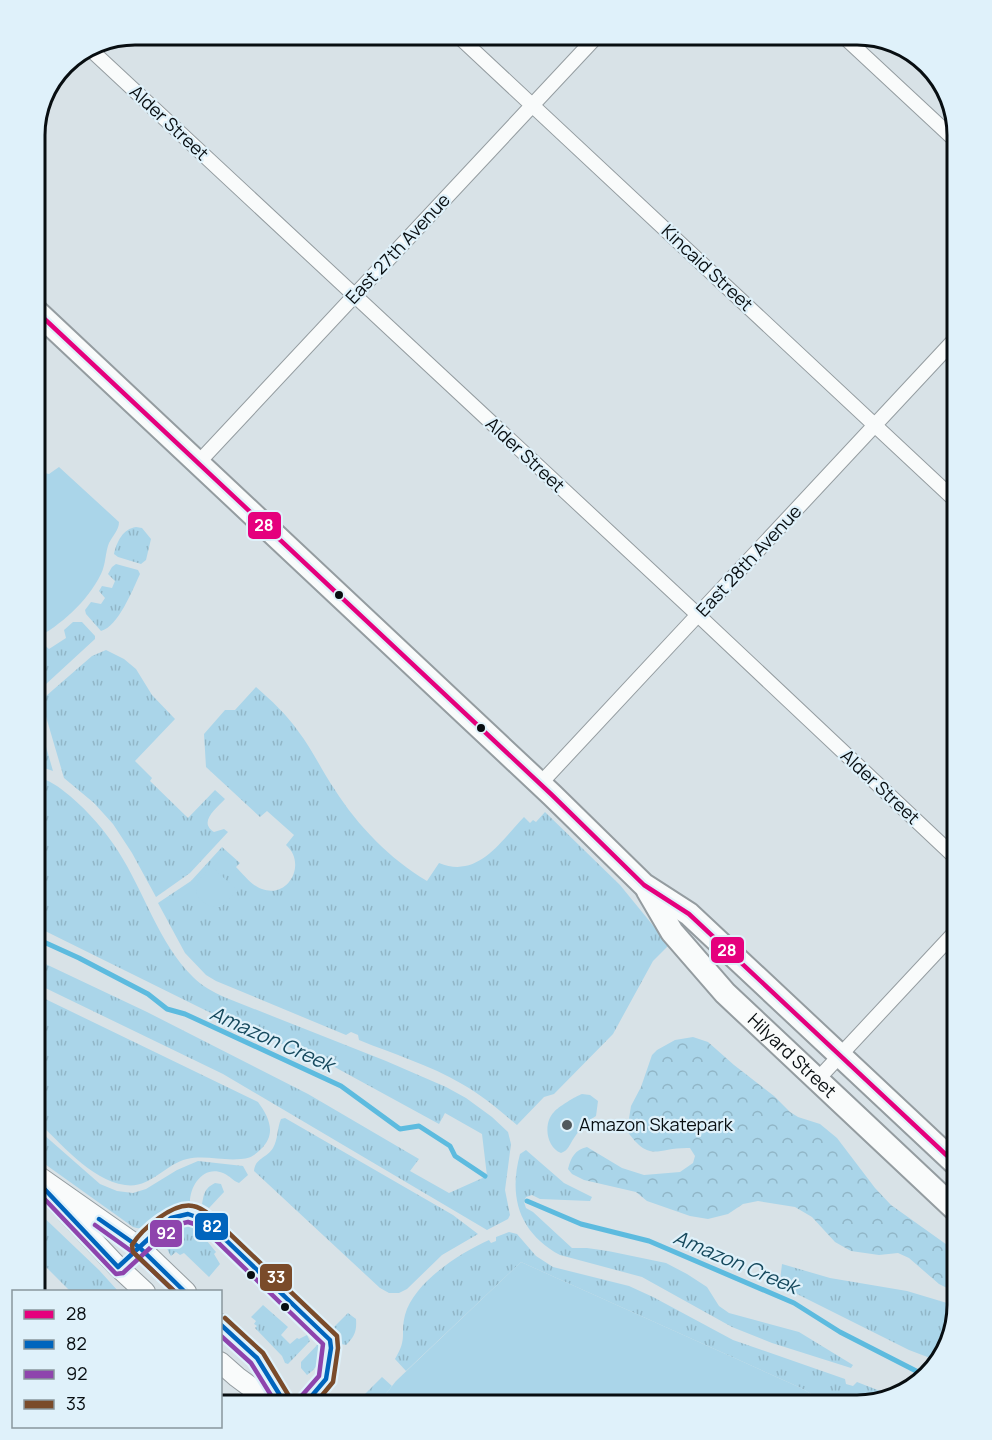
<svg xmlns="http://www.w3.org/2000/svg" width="992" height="1440" viewBox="0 0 992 1440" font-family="Manrope,sans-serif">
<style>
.grass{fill:url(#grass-tufts)}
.forest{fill:url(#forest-crowns)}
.green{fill:#aad5e9}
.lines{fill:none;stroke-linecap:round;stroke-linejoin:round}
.stream{stroke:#5dbbdf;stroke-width:5}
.street-casing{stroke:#949ca0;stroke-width:16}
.secondary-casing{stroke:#949ca0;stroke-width:22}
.primary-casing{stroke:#949ca0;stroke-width:26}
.street{stroke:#f9fbfb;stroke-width:14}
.secondary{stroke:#f9fbfb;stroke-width:20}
.primary{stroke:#f9fbfb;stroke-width:22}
.bus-1-casing{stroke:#dff1fa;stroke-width:9}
.bus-2-casing{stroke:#dff1fa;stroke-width:9}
.bus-3-casing{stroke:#dff1fa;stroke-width:9}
.bus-4-casing{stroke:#dff1fa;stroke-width:9}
.bus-1{stroke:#e5007d;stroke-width:4.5}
.bus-2{stroke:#0065bd;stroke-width:4.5}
.bus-3{stroke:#8e44ad;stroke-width:4.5}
.bus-4{stroke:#7a4b2a;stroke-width:4.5}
.bus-dot{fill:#080e11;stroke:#dff1fa;stroke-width:2}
.poi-dot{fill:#51585c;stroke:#dff1fa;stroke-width:2}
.labels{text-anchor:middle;stroke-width:4.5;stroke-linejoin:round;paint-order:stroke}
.street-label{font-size:18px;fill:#080e11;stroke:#dff1fa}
.poi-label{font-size:18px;fill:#080e11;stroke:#dff1fa;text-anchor:start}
.water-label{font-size:20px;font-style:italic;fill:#16495d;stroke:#dff1fa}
.rim{fill:none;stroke:#080e11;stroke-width:3}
.line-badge{stroke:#dff1fa;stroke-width:2}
.badge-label{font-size:16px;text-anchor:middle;font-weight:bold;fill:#fff}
</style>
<defs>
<pattern id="grass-tufts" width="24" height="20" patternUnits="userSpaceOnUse" patternTransform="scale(1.5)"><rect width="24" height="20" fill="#aad5e9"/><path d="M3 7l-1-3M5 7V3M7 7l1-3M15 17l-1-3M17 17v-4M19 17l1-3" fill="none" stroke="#91b6c7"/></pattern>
<pattern id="forest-crowns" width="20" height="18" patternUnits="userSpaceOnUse" patternTransform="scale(1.5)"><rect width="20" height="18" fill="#aad5e9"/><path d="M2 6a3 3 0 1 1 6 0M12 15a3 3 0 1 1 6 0" fill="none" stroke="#91b6c7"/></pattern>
</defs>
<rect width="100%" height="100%" fill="#d8e2e7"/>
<path class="grass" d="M136,527l6,1 9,11 -5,21 -5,4 -23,-7 -4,-3c3,-13 9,-25 22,-27z
M116,564l22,6 2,4c-7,15 -22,53 -39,57l-15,-17 -1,-4 6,-8 10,2 4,-6 -6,-7 3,-5 10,2 3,-7 -7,-7 4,-7z
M73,622h9l13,14v3l-50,46 -6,1 -4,-7v-32l7,-4 7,6 17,-11 -2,-8z
M106,650l18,9 12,10 16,26 23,24 -40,42 17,17 -2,3 38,37 27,-28 10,9c-9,10 -27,23 -11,33l10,-3 4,3 -38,41 -34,24 -24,-44 -19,-29 -19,-21 -30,-25 -22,-75 4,-7 46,-40z
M256,687c16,14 30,27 42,44 14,18 24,40 37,59 23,36 55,69 92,91l12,-18c39,16 61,-21 85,-46l6,6 3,-3 3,2 9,-10 75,73 49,60 -16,16 -40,73 -59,60 -10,3 -27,28c-18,-15 -35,-30 -55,-41 -32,-19 -69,-30 -103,-44l-1,-5 -7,-3 -5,3 -130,-54 -10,-6 -21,-22 -27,-50 33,-22 31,-34 18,16 -4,4c7,7 16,19 26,22 27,10 45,-26 24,-44l8,-10 -27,-24 -7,6 -54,-50 -2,-33 21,-24h10z
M35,711l1,1 17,59 -18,-6z
M35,777c14,2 24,10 35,19 19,16 35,35 48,55 26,40 41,93 75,126 9,9 20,15 31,20l162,64 60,26 20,11 26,19 16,15 3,12 -6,46 5,25 -2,4 -21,11 -264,-156 -188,-91v-24l112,53 161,82 111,65 -9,12 39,22 38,-17 -5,-42 -37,-21 -6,11 -108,-59 -110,-47 -186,-92z
M35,994l223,108c11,15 19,32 3,47 -6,6 -11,10 -20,10 -18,2 -36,-4 -54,0 -22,5 -37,30 -62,26 -35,-5 -65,-43 -90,-66z
M285,1118l168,97 25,19 -36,21 -35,34 -8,4h-10l-9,-5 -126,-117c1,-13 13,-13 19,-23 5,-8 4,-20 8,-29z
M35,1127l65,57 17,7 16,2 13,-4 31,-19 21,-9 45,5 5,9 -9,8c-6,-2 -10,-8 -16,-10 -19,-8 -33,12 -33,29 -10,2 -20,4 -28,11 -11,8 -14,19 -29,14l-98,-70z
M526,1150l38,33 28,14 -2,4 -50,-2 -8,-4 -6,2 -2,5 2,6 7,4 39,36h15l21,3 58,12 21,11 20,13 12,19 10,7 70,19 54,33 -2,3 -79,-25 -40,-16 -90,-50 -82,-22c-40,-22 -52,-57 -40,-101z
M215,1183l6,1 3,8 -15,16 -7,-4c2,-11 3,-16 13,-21z
M35,1209l64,61 19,21h-48l-35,-35z
M188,1224l8,4 12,10 -1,3 9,11 -2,2 6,10 -11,13 -25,-24 -4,2 -4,-3 -5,4c-11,-15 0,-30 17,-32z
M509,1232l8,2 19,22 17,11 76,19 24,11 80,43 112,39 1,5 7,2 4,-4 36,14 -36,9h-27l-29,-17 -280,-126 -115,109 -11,-12c13,-21 5,-25 10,-44 9,-33 55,-62 84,-75l2,3 5,-2v-4z
M782,1264l48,14 77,13 50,15 -13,49 -6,6 -29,-11 -118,-59 -11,-10z
M263,1305l25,22 -7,8 9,9 7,-6 2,1 8,-4 3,6 -22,23 -3,-1 -3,-7 -27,-28 2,-2 -3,-2 2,-3 -5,-4z
M348,1313l8,6c1,13 -2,18 -10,26l-5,-1 -9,-15z
M319,1343c6,14 -1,24 -12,32l-6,-7v-6z
M382,1377l10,9 -15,19h-23z"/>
<path class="forest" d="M693,1037l15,5 26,23 40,31 16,16 8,5 22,7 17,14 38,50 16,17 66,47v41l-18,-9 -30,-26 -11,-5 -19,2 -28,-4 -16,-9 -23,-25 -17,-10 -37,-6 -15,3 -15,10 -20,5 -18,-3 -43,-15 -11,-9 -52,-12 -12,-6 -4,-5c3,-12 7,-19 19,-22l35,21 22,7 36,-3 13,-9 2,-7 -5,-8c-34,-1 -39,16 -63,-17l4,-25 10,-19 11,-32 5,-5 18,-10z"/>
<path class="green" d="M59,467l60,55c0,8 -6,13 -10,21 -4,10 -3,21 -8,31 -14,28 -40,51 -66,65v-168l14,3z
M212,867l26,24 -17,16c-13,1 -30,-9 -23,-25 3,-5 9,-11 14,-15z
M582,1094l8,1 8,6 -2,15c-8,5 -17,14 -22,22 -5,7 -5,12 -13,15 -15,-6 -18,-30 -7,-41 4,-5 22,-16 28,-18z
M521,1262l280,126 29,17h-453l19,-24z"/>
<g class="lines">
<path class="stream" d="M35,938l44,20 69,36 19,15 18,5 156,72 59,43 19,-3 31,20 5,10 30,20
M527,1201l54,23 68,17 145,62 46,29 84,43"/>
<g class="street-casing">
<path id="street" d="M457,35l500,467
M842,35l115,107
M92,51l606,564 259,244
M198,463l400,-428
M540,784l417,-447
M817,1080l140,-150"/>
</g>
<g class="secondary-casing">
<path id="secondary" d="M35,1174l104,73 47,45
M51,1196l67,71 27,25
M220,1324l37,34 29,47
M220,1362l17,15 38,28"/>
</g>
<g class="primary-casing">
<g id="primary">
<path d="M35,310l517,485 92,90 45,29 268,251"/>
<path id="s1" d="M648,891l24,41 53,61 232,218"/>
</g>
</g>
<use href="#street" class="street"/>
<use href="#secondary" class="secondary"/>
<use href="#primary" class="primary"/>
<g class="bus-1-casing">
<path id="bus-1" d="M35,310l517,485 92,90 45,29 268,251"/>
</g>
<g class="bus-2-casing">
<path id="bus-2" d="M35,1179l83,88 53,-49 17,-4 17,6 125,120 1,8 -5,31 -22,26
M99,1219l40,28 46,45
M220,1324l37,34 29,47"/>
</g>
<g class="bus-3-casing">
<path id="bus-3" d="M35,1189l81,85 7,-1 52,-48 13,-3 13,4 122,118 -4,32 -21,24
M95,1225l39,28 41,39
M220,1335l31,28 26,42"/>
</g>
<g class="bus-4-casing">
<path id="bus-4" d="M175,1292l-42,-40 -1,-7c10,-16 41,-43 61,-39 6,1 12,5 17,9l127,121 1,12 -5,34 -19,23
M225,1318l38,35 29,48"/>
</g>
<use href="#bus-1" class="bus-1"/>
<use href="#bus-2" class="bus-2"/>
<use href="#bus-3" class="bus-3"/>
<use href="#bus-4" class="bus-4"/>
</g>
<g class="bus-dot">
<circle cx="339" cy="595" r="5"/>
<circle cx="481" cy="728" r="5"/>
<circle cx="251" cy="1275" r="5"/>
<circle cx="285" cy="1307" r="5"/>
</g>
<circle class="poi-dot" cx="567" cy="1125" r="6"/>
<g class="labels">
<g class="street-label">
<text transform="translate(169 123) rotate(43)" y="6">Alder Street</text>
<text transform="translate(398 249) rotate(-47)" y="6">East 27th Avenue</text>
<text transform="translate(707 268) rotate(43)" y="6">Kincaid Street</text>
<text transform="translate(525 455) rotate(43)" y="6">Alder Street</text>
<text transform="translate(749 561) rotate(-47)" y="6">East 28th Avenue</text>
<text transform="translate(880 787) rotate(43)" y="6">Alder Street</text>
<text dy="6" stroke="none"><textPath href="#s1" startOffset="220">Hilyard Street</textPath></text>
</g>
<g class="poi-label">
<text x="579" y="1131">Amazon Skatepark</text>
</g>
<g class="water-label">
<text transform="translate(272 1039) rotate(24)" y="7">Amazon Creek</text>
<text transform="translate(736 1262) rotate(23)" y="7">Amazon Creek</text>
</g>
</g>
<path d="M0 0H992V1440H0ZM135 45H857A90 90 0 0 1 947 135V1305A90 90 0 0 1 857 1395H135A90 90 0 0 1 45 1305V135A90 90 0 0 1 135 45Z" fill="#dff1fa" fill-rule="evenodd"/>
<path class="rim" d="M135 45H857A90 90 0 0 1 947 135V1305A90 90 0 0 1 857 1395H135A90 90 0 0 1 45 1305V135A90 90 0 0 1 135 45Z"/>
<g class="line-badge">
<rect x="247" y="511" width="35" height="29" rx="6" fill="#e5007d"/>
<rect x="710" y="936" width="35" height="28" rx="6" fill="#e5007d"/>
<rect x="194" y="1212" width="35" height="29" rx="6" fill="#0065bd"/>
<rect x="149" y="1219" width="34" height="29" rx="6" fill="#8e44ad"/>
<rect x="259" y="1263" width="34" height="29" rx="6" fill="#7a4b2a"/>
</g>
<g class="badge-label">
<text x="264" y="531">28</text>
<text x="727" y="956">28</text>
<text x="212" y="1232">82</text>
<text x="166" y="1239">92</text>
<text x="276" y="1283">33</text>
</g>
<rect x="12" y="1290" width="210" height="138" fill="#dff1fa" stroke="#89969d" stroke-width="1.5"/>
<rect x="24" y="1310" width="30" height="9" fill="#e5007d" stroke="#89969d" stroke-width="1.5"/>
<text x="66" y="1320" font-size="18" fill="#080e11">28</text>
<rect x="24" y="1340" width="30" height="9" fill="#0065bd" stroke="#89969d" stroke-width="1.5"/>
<text x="66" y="1350" font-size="18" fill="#080e11">82</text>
<rect x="24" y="1370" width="30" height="9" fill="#8e44ad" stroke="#89969d" stroke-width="1.5"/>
<text x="66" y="1380" font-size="18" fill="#080e11">92</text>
<rect x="24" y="1400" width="30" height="9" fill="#7a4b2a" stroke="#89969d" stroke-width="1.5"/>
<text x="66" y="1410" font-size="18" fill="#080e11">33</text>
</svg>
